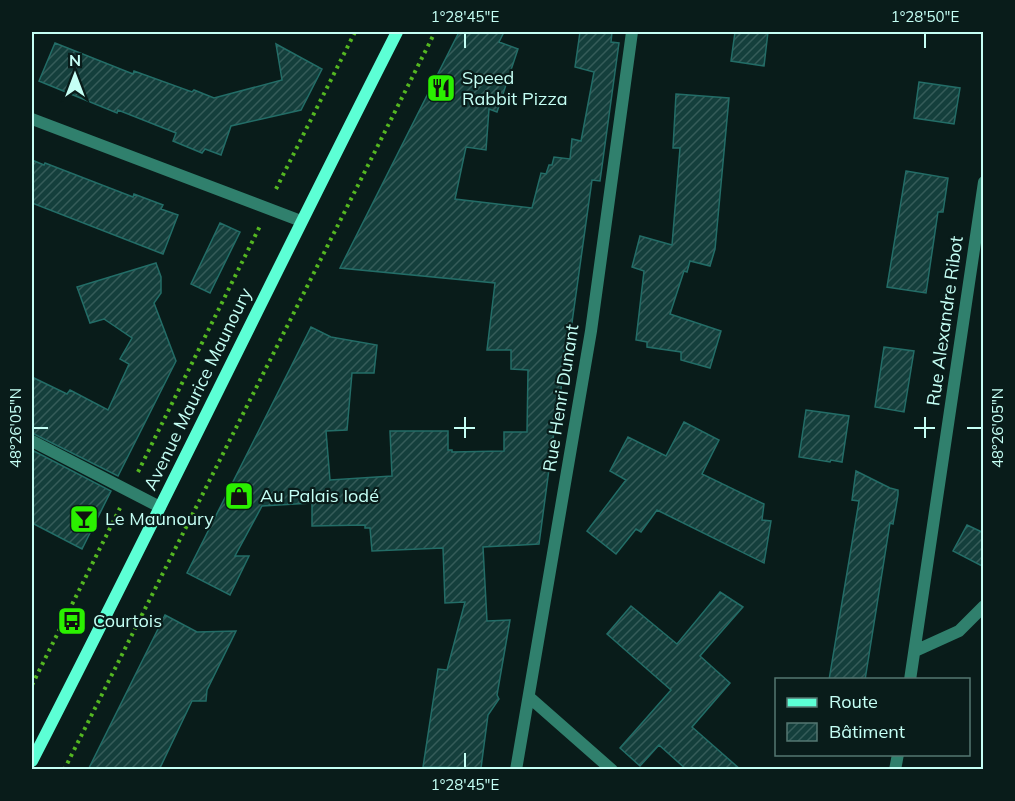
<svg xmlns="http://www.w3.org/2000/svg" width="1015" height="801" viewBox="0 0 1015 801" font-family="Mulish,sans-serif">
<style>
.building{fill:url(#building-hatch);stroke:#236d67;stroke-width:1.5}
.lines{fill:none;stroke-linecap:round;stroke-linejoin:round}
.path{stroke:#54b721;stroke-width:4;stroke-dasharray:3 4.5;stroke-linecap:butt}
.street{stroke:#30806d;stroke-width:12}
.secondary{stroke:#5cffd5;stroke-width:12}
.ticks{fill:none;stroke:#c5fff5;stroke-width:2}
.labels{text-anchor:middle;stroke-width:4.5;stroke-linejoin:round;paint-order:stroke}
.poi-label{font-size:18px;fill:#c5fff5;stroke:#091c1a;text-anchor:start}
.street-label{font-size:18px;fill:#c5fff5;stroke:#091c1a}
.neatline{fill:none;stroke:#c5fff5;stroke-width:2}
.ticks-label{font-size:15px;text-anchor:middle;fill:#c5fff5}
</style>
<defs>
<pattern id="building-hatch" width="6" height="6" patternUnits="userSpaceOnUse" patternTransform="scale(1.5)"><rect width="6" height="6" fill="#143f3c"/><path d="M-1 1l2-2M0 6l6-6M5 7l2-2" fill="none" stroke="#355c59"/></pattern>
</defs>
<rect width="100%" height="100%" fill="#091c1a"/>
<path class="building" d="M459,32h45l-5,10 19,7 -21,63 -8,-3 -3,41 -20,-3 -11,52 77,9 9,-35 5,1 3,-9h3l2,-8 16,2 2,-20 9,2 13,-69 -19,-5 5,-35h32l-1,10 8,1 -19,138 -8,-1 -24,171h-4l-4,52 -4,29h-2l-15,112 -56,3 4,74 23,-1 -13,75 2,4 -11,16 -7,53 -58,-1 15,-98 9,1 18,-68 -20,1 -2,-55 -71,3 -2,-23h-5v-3l-53,1v-23l-50,3 -27,50h14l-19,39 -43,-22 124,-246 20,10 46,8 -3,28h-22l-5,57 -21,1 4,49 62,-4 -2,-45h58v19h4v2l52,-1v-19h23l1,-62 -17,-1v-19h-24l8,-67 -155,-15z
M735,32h33l-4,34 -33,-5z
M55,43l78,31 1,-3 58,21 2,-2 20,8 68,-18 -6,-36 46,25 -21,41 -70,16 -10,29 -16,-6 -3,4 -29,-12 3,-8 -58,-23 -1,3 -78,-32z
M919,82l41,6 -6,36 -40,-6z
M676,94l53,4 -14,151 -5,17 -20,-5 -3,11 -3,-1 -14,43 51,17 -11,37 -29,-8v-8l-34,-5v-5l-11,-2 8,-69 -12,-4 8,-31 32,9 8,-97h-7z
M32,160l12,5 1,-2 88,34 1,-3 29,11 -2,4 17,6 -15,39 -131,-51z
M906,171l42,7 -5,34h-5l-12,81 -39,-6z
M220,223l20,9 -30,61 -19,-9z
M156,263l5,14v16l-7,10 22,58 -58,115 -86,-43v-56l35,17 3,-4 38,20 21,-46 -9,-5 12,-21 -28,-19 -14,4 -13,-36z
M884,347l30,4 -10,61 -29,-5z
M806,410l43,6 -7,46 -11,-2 -1,2 -31,-5z
M684,422l35,18 -17,34 62,30 -2,16 9,1 -7,42 -107,-53 -16,22 -5,-3 -20,25 -29,-23 39,-51 -16,-9 18,-34 38,19z
M32,450l79,41 -29,58 -50,-26z
M856,471l34,17 8,2v5l-5,29 -3,-1 -25,157h-36l30,-179 -7,-1z
M967,525l17,8v34l-31,-16z
M720,592l23,15 -43,49 30,27 -38,44 49,43h-54l-28,-25 -19,21 -20,-18 51,-58 -64,-56 24,-28 46,38z
M165,615l32,17 39,-1 -29,59 -1,11h-14l-33,69h-71z"/>
<g class="lines">
<path class="path" d="M276,189l79,-157
M138,472l122,-246
M32,685l88,-177
M64,770l371,-738"/>
<path class="street" d="M32,119l269,102
M32,441l128,66
M915,651l44,-20 25,-25
M910,680l74,-498
M529,697l83,73
M516,770l75,-439 41,-299
M895,770l3,-16"/>
<path class="secondary" d="M32,761c124,-241 242,-487 365,-729"/>
</g>
<path class="ticks" d="M465,33v15M925,33v15M465,417v21M925,417v21M33,428h15M454,428h21M914,428h21M967,428h15M465,753v15"/>
<defs>
<g id="restaurant-square" transform="scale(1.5)"><rect x="-9" y="-9" width="18" height="18" rx="4" fill="#2bf000" stroke="#091c1a"/><path d="M-5-6h1v4h1v-4h1v4h1v-4h1v5L-1.5 .5V6h-2V.5L-5-1ZM5-6V6H3V1.5H1.5Q1.5-4 5-6Z" fill="#111"/></g>
<g id="shop-square" transform="scale(1.5)"><rect x="-9" y="-9" width="18" height="18" rx="4" fill="#2bf000" stroke="#091c1a"/><path d="M-5-2.5h2.3a2.7 3.5 0 0 1 5.4 0H5L5.5 6h-11ZM-1.5-2.5h3a1.5 2.3 0 0 0-3 0Z" fill="#111"/></g>
<g id="bar-square" transform="scale(1.5)"><rect x="-9" y="-9" width="18" height="18" rx="4" fill="#2bf000" stroke="#091c1a"/><path d="M-6-5H6L.8 .8V4.5H3.5V6h-7V4.5H-.8V.8Z" fill="#111"/></g>
<g id="bus-square" transform="scale(1.5)"><rect x="-9" y="-9" width="18" height="18" rx="4" fill="#2bf000" stroke="#091c1a"/><path d="M-5-6H5V4H4V6H2V4H-2V6H-4V4H-5ZM-3.5-4V0h7V-4ZM-3.5 1.2v1.5H-2V1.2ZM2 1.2v1.5H3.5V1.2Z" fill="#111"/></g>
</defs>
<g fill-rule="evenodd">
<use href="#restaurant-square" x="441" y="88"/>
<use href="#shop-square" x="239" y="496"/>
<use href="#bar-square" x="84" y="519"/>
<use href="#bus-square" x="72" y="621"/>
</g>
<g class="labels">
<g class="poi-label">
<text x="462" y="84">Speed<tspan x="462" dy="21">Rabbit Pizza</tspan></text>
<text x="260" y="502">Au Palais Iodé</text>
<text x="105" y="525">Le Maunoury</text>
<text x="93" y="627">Courtois</text>
</g>
<g class="street-label">
<text transform="translate(945 321) rotate(-82)" y="6">Rue Alexandre Ribot</text>
<text transform="translate(198 389) rotate(-64)" y="6">Avenue Maurice Maunoury</text>
<text transform="translate(561 398) rotate(-81)" y="6">Rue Henri Dunant</text>
</g>
</g>
<rect width="1015" height="801" fill="none" stroke="#091c1a" stroke-width="66"/>
<rect x="775" y="678" width="195" height="78" fill="#091c1a" stroke="#547772" stroke-width="1.5"/>
<rect x="787" y="698" width="30" height="9" fill="#5cffd5" stroke="#547772" stroke-width="1.5"/>
<text x="829" y="708" font-size="18" fill="#c5fff5">Route</text>
<rect x="787" y="723" width="30" height="18" fill="url(#building-hatch)" stroke="#547772" stroke-width="1.5"/>
<text x="829" y="738" font-size="18" fill="#c5fff5">Bâtiment</text>
<g transform="translate(75 75)" stroke="#091c1a" stroke-width="4.5" paint-order="stroke">
<path d="M0-4.5L10 22L0 15L-10 22Z" fill="#c5fff5"/>
<text y="-9" font-size="16" font-weight="bold" text-anchor="middle" fill="#c5fff5">N</text>
</g>
<rect x="33" y="33" width="949" height="735" class="neatline"/>
<g class="ticks-label">
<text x="465" y="22">1°28'45"E</text>
<text x="925" y="22">1°28'50"E</text>
<text transform="translate(16 428) rotate(-90)" y="5">48°26'05"N</text>
<text transform="translate(998 428) rotate(-90)" y="5">48°26'05"N</text>
<text x="465" y="790">1°28'45"E</text>
</g>
</svg>
